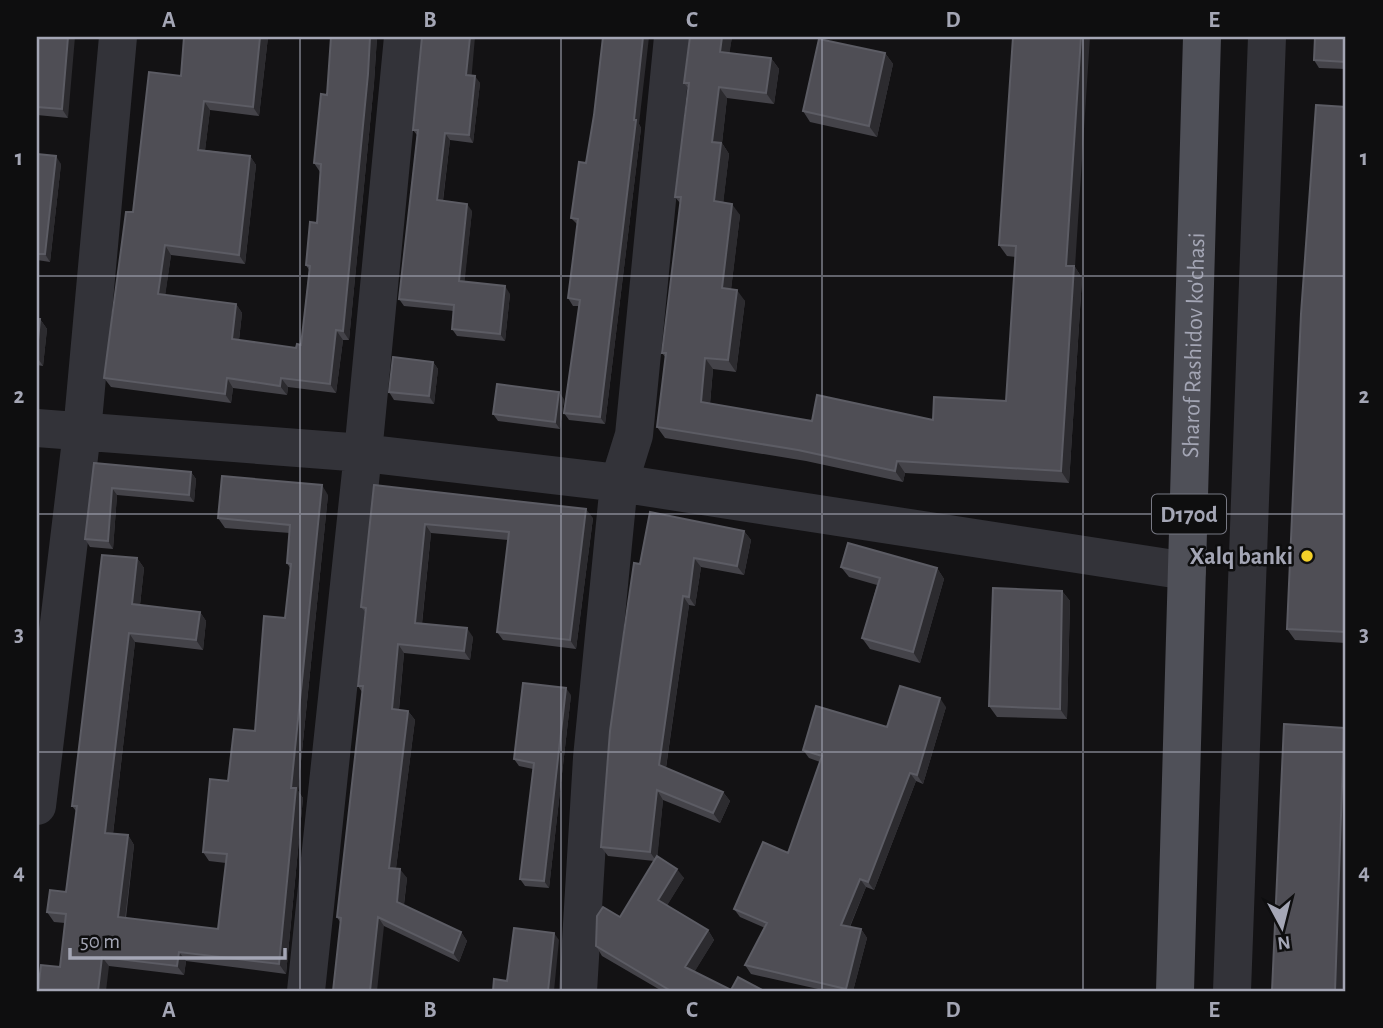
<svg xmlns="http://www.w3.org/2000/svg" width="1383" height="1028" viewBox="0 0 1383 1028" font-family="'Alegreya Sans',sans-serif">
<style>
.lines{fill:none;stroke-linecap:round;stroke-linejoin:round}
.minor{stroke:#333339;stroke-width:38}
.major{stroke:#4f5058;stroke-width:38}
.wall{fill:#444349}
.shaded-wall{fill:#2c2b2f}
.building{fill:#4f4e55;stroke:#5c5c64;stroke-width:2}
.grid{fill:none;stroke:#a4a6b5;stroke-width:2;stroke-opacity:0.55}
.poi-dot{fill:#f5d129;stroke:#0e0e0f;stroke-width:2.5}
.labels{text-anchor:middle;stroke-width:5;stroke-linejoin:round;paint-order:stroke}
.shield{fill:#0e0e0f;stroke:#777883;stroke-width:2}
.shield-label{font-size:23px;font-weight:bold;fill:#a4a6b5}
.street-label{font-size:24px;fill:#a4a6b5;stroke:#0e0e0f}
.poi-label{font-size:24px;font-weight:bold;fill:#a4a6b5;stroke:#0e0e0f;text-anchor:end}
.neatline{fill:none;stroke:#a4a6b5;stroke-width:2.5}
.grid-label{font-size:23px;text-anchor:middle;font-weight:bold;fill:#a4a6b5}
</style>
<rect width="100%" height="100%" fill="#131214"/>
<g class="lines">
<path class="minor" d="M37,428l326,25 256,30 568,88
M37,806l45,-374 36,-395
M306,991l57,-538 40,-416
M578,991l14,-233 27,-275 15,-48 39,-398
M1232,991l35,-954"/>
<path class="major" id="s1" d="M1175,991l27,-954"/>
</g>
<path class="wall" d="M37,37l31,81 -31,-3z
M268,37l-9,79 -49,-6 -5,40 45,6 6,9 -11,99 -74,-9 -6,40 71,9 6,9 -3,27 57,8 5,-3 8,-75 -3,-5 11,-42 3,-51 -6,-9 13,-68 4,-58h46l-3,46 -25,257h-6l-7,53 -48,-6 -1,8 -54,-7 -2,15 -120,-16 -7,-9 29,-166 48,-136z
M690,37h42l-3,16 42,5 8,11 -5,35 -47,-6 -5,45 7,11 -6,49 17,12 -9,74 14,12 -9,71 -23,-3 -3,35 102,17 121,-1 73,-19 10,-144 -9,-1 -8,-11 14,-208 62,230 7,11 -13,205 -164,-10 -2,9 -97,-21 -141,-23 -8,-11 9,-69 -4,-5 18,-150 -5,-6 13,-109 -4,-5z
M1346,37v32l-27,-1 -5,-8z
M885,53l8,11 -16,73 -67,-15 -7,-11z
M472,76l8,7 -7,60 -23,-3 -7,61 29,10 -8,71 46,12 -5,47 -48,-5 -5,-7 2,-18 -50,-5 -5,-7 18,-164 -4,-5z
M1346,107v536l-51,-3 -8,-11z
M639,124l2,4 -36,296 -36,-4 -5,-7 15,-107h-6l-5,-8 10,-73 -7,-7 15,-55z
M37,154l24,10 -11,98 -13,-2z
M37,319h3l7,10 -4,37 -6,-1z
M433,362l5,7 -4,35 -40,-4 -5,-8z
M564,399l-4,30 -62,-8 -5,-7z
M94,463l97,9 5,7 -2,23 -77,-7 -4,54 -23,-2 -5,-8z
M374,485l219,33 -17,131 -73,-9 -6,-8 11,-92 -77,-7 -9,91 51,13 -3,23 -66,-7 -5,57 9,1 7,9 -19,148 11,10 -3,27 57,27 6,9 -8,21 -75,-36 -44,-4 -3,-5 25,-225 -4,-6 8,-73 -5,-6z
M328,495l-30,296 5,7 -17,176 -100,-13 -2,14 -75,-9 -49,1 5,-44 -11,-1 -7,-10 19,-20 10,-81 -4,-5 65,-248 7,10 -4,37 60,7 6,9 -3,29 -68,-8 -22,192 15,1 6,10 -8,73 92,11 8,-66 -17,-2 -6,-9 25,-71 27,-50 30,-113 5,-50 -3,-5 3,-30 -65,-5 -7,-10z
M744,531l7,9 -7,35 -43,-8 -6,39 -6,-1 -23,163 57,24 7,9 -10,22 -57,-23 -6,57 27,21 -17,27 41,25 6,10 -20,32 37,18 33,1h-102l-60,-35 -6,-10 24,-29 34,-56 -46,-5 -7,-9 39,-283z
M841,567l96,1 7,11 -24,84 -50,-14 -8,-11 15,-53 -28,-8z
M1062,591l8,10 -3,118 -70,-2 -8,-11z
M571,695l-22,193 -24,-2 -5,-7 13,-110 -14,-3 -5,-7z
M946,707l-23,77 -7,-3 -42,109 -8,-3 -16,40 11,2 6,9 -14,53h-26l-76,-17 -6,-9 20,-37 -25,-11 -6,-8 54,-56 32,-91 -11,-4 -6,-8 84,-23z"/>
<path class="shaded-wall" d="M68,37h7l-7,81 -6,-9z
M260,37h8l-9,79 -6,-9z
M370,37h7l-3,46 -25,257 -6,-9z
M470,37h5l-4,46 -5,-8z
M643,37h6l-10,87 2,4 -36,296 -5,-7z
M722,37h10l-4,26 -8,-11z
M1081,37h9l-15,230 7,11 -13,205 -8,-12 5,-205z
M885,53l8,11 -16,73 -8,-11z
M771,58l8,11 -5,35 -8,-11z
M475,76l5,7 -7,60 -4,-8z
M719,87l8,11 -5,45 7,11 -7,59 -8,-12 -2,-59z
M204,101l6,9 -6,49 -6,-9z
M445,133l5,7 -8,67 -5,-7z
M56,156l5,8 -11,98 -5,-8z
M250,156l6,9 -11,99 -6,-9z
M467,204l5,7 -8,77 -5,-7z
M732,204l8,11 -10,84 -8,-11z
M165,245l6,10 -7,49 -6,-10z
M505,286l5,8 -5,47 -5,-7z
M737,290l8,11 -9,71 -8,-12z
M236,304l6,9 -4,35 -6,-9z
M40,319l7,10 -4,37 -6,-9z
M336,330l7,10 -7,53 -6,-9z
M705,358l8,11 -4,45 -8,-12z
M433,362l5,7 -4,35 -5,-8z
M227,378l6,10 -2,15 -6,-9z
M281,378l7,9 -1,8 -7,-9z
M559,392l5,7 -4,30 -5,-7z
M897,461l8,12 -2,9 -8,-11z
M191,472l5,7 -2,23 -5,-7z
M322,485l6,10 -30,296 5,7 -17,176 -7,-10 12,-176z
M112,488l5,7 -4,54 -5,-8z
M586,509l7,9 -17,131 -6,-9z
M425,524l6,9 -10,99 -6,-9z
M744,531l7,9 -7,35 -7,-9z
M137,558l7,10 -5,46 -7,-10z
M694,558l7,9 -6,39 -6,-9z
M937,568l7,11 -24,84 -7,-11z
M1062,591l8,10 -3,118 -7,-10z
M683,596l6,9 -24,169 -6,-9z
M200,612l6,9 -3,29 -7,-10z
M467,628l6,9 -3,23 -6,-9z
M129,633l6,9 -23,200 -7,-9z
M398,644l6,9 -6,65 -6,-9z
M566,688l5,7 -22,193 -5,-7z
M940,698l6,9 -23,77 -6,-9z
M408,711l7,9 -20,156 -6,-8z
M1344,728l2,3v216l-1,44h-10z
M910,773l6,8 -42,109 -6,-8z
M657,790l6,10 -6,62 -7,-10z
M723,792l7,9 -10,22 -7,-10z
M128,835l6,10 -10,82 -6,-10z
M400,869l7,9 -4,33 -6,-9z
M677,869l7,9 -19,31 -7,-9z
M860,879l6,8 -19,46 -6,-8z
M378,917l6,9 -7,65h-7z
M861,929l6,9 -14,53h-5l-2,-2z
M708,930l6,10 -22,36 -7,-9z
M461,932l6,9 -8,21 -6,-9z
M554,933l5,7 -5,51h-6z
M179,952l7,9 -2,14 -7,-9z
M102,957l7,9 -3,25h-8z"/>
<path class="building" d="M37,37h31l-6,72 -25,-2z
M184,37h76l-7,70 -49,-6 -6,49 52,6 -11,99 -74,-10 -7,49 78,10 -4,35 64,9 1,-4 4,1 9,-79 -4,-1 4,-43 7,1 4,-59 -7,-1 7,-69 6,1 4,-58h39l-2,37 -25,257 -7,-1 -6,54 -49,-6 -1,8 -53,-8 -2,16 -121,-16 22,-166h7l16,-140 32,4z
M422,37h48l-4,38 9,1 -6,59 -24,-2 -8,67 30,4 -8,77 46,5 -5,48 -48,-5 2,-24 -55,-6 19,-169h-5z
M603,37h40l-9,83h2l-36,297 -36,-4 16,-113 -12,-2 10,-79 -7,-1 8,-56 7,1 8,-48z
M690,37h32l-2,15 51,6 -5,35 -47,-6 -7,55 9,1 -7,58 18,3 -10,84 15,2 -9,70 -23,-2 -4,44 111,19 5,-26 116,25 1,-23 72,4 10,-155 -17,-1 14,-208h68l-15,229h8l-13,205 -164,-10 -2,10 -97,-21 -141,-23 9,-74h-4l19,-156h-6l14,-114h-5z
M1315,37h31v25l-32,-2z
M819,39l66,14 -16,73 -66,-15z
M1316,105l30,2v525l-59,-3 14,-315z
M37,154l19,2 -11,98h-8z
M37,319h3l-3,32z
M393,357l40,5 -4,34 -40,-4z
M497,384l62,8 -4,30 -62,-8z
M94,463l97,9 -2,23 -77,-7 -4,53 -23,-2z
M222,476l100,9 -31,303h5l-17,176 -100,-12 -2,14 -75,-9 -4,34h-60l3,-26 19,2 6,-53 -19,-2 3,-22 16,2 11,-86h-5l30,-251 35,3 -5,46 68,8 -4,28 -67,-7 -24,200 23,2 -10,82 100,12 9,-75 -24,-2 7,-73 18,2 6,-52 21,2 9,-115 21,2 6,-54 -4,-1 3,-38 -72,-7z
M374,485l212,24 -16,131 -73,-8 12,-100 -84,-8 -10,99 52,5 -3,23 -66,-7 -6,65 16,2 -19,157 11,1 -3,33 64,30 -8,21 -75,-36 -8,74h-37l8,-73 -4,-1 26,-231h-5l8,-78 -5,-1z
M650,512l94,19 -7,35 -43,-8 -5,39 -6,-1 -24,169 64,27 -10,21 -56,-23 -7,62 -49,-5 9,-116 18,-127 6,-41 6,1z
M848,543l89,25 -24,84 -51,-14 18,-60 -39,-11z
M993,588l69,3 -2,118 -71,-3z
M523,683l43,5 -22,193 -24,-2 14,-116 -20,-4z
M900,686l40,12 -23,77 -7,-2 -42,109 -8,-3 -19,46 20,4 -15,60 -101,-24 22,-42 -33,-14 29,-67 25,11 34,-97 -19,-6 13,-44 71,21z
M1284,724l60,4 -9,263h-63z
M657,856l20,13 -19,31 50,30 -23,37 46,23 7,-13 26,14h-93l-75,-45 1,-30 6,-9 17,10z
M514,928l40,5 -6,58h-55l1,-12 13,2z"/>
<path class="grid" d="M300,37v954M561,37v954M822,37v954M1083,37v954M37,276h1309M37,514h1309M37,752h1309"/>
<circle class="poi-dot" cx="1307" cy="556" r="7"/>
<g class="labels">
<rect class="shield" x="1152" y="494.5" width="74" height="39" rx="5"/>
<g class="shield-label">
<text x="1189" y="522">D170d</text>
</g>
<g class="street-label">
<text dy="8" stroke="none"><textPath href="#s1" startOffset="646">Sharof Rashidov ko'chasi</textPath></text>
</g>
<g class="poi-label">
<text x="1293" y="564">Xalq banki</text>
</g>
</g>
<rect width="1383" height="1028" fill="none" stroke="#0e0e0f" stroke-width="77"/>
<g transform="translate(1282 927) rotate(173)" stroke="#0e0e0f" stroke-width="5" paint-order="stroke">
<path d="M0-5L12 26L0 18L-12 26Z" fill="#a4a6b5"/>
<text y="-10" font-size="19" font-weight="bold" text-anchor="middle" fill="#a4a6b5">N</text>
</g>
<path d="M70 948v10h215v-10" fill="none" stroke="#a4a6b5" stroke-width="3.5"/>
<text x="80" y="948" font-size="21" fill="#a4a6b5" stroke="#0e0e0f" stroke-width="5" paint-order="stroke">50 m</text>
<rect x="38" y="38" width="1306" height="952" class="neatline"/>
<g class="grid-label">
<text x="169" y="27">A</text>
<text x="430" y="27">B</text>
<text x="692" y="27">C</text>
<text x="953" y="27">D</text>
<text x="1214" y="27">E</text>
<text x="19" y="165">1</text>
<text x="1364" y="165">1</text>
<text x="19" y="403">2</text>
<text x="1364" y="403">2</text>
<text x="19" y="641">3</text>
<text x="1364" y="641">3</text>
<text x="19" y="879">4</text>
<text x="1364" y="879">4</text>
<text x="169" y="1017">A</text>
<text x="430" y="1017">B</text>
<text x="692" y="1017">C</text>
<text x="953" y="1017">D</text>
<text x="1214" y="1017">E</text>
</g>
</svg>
